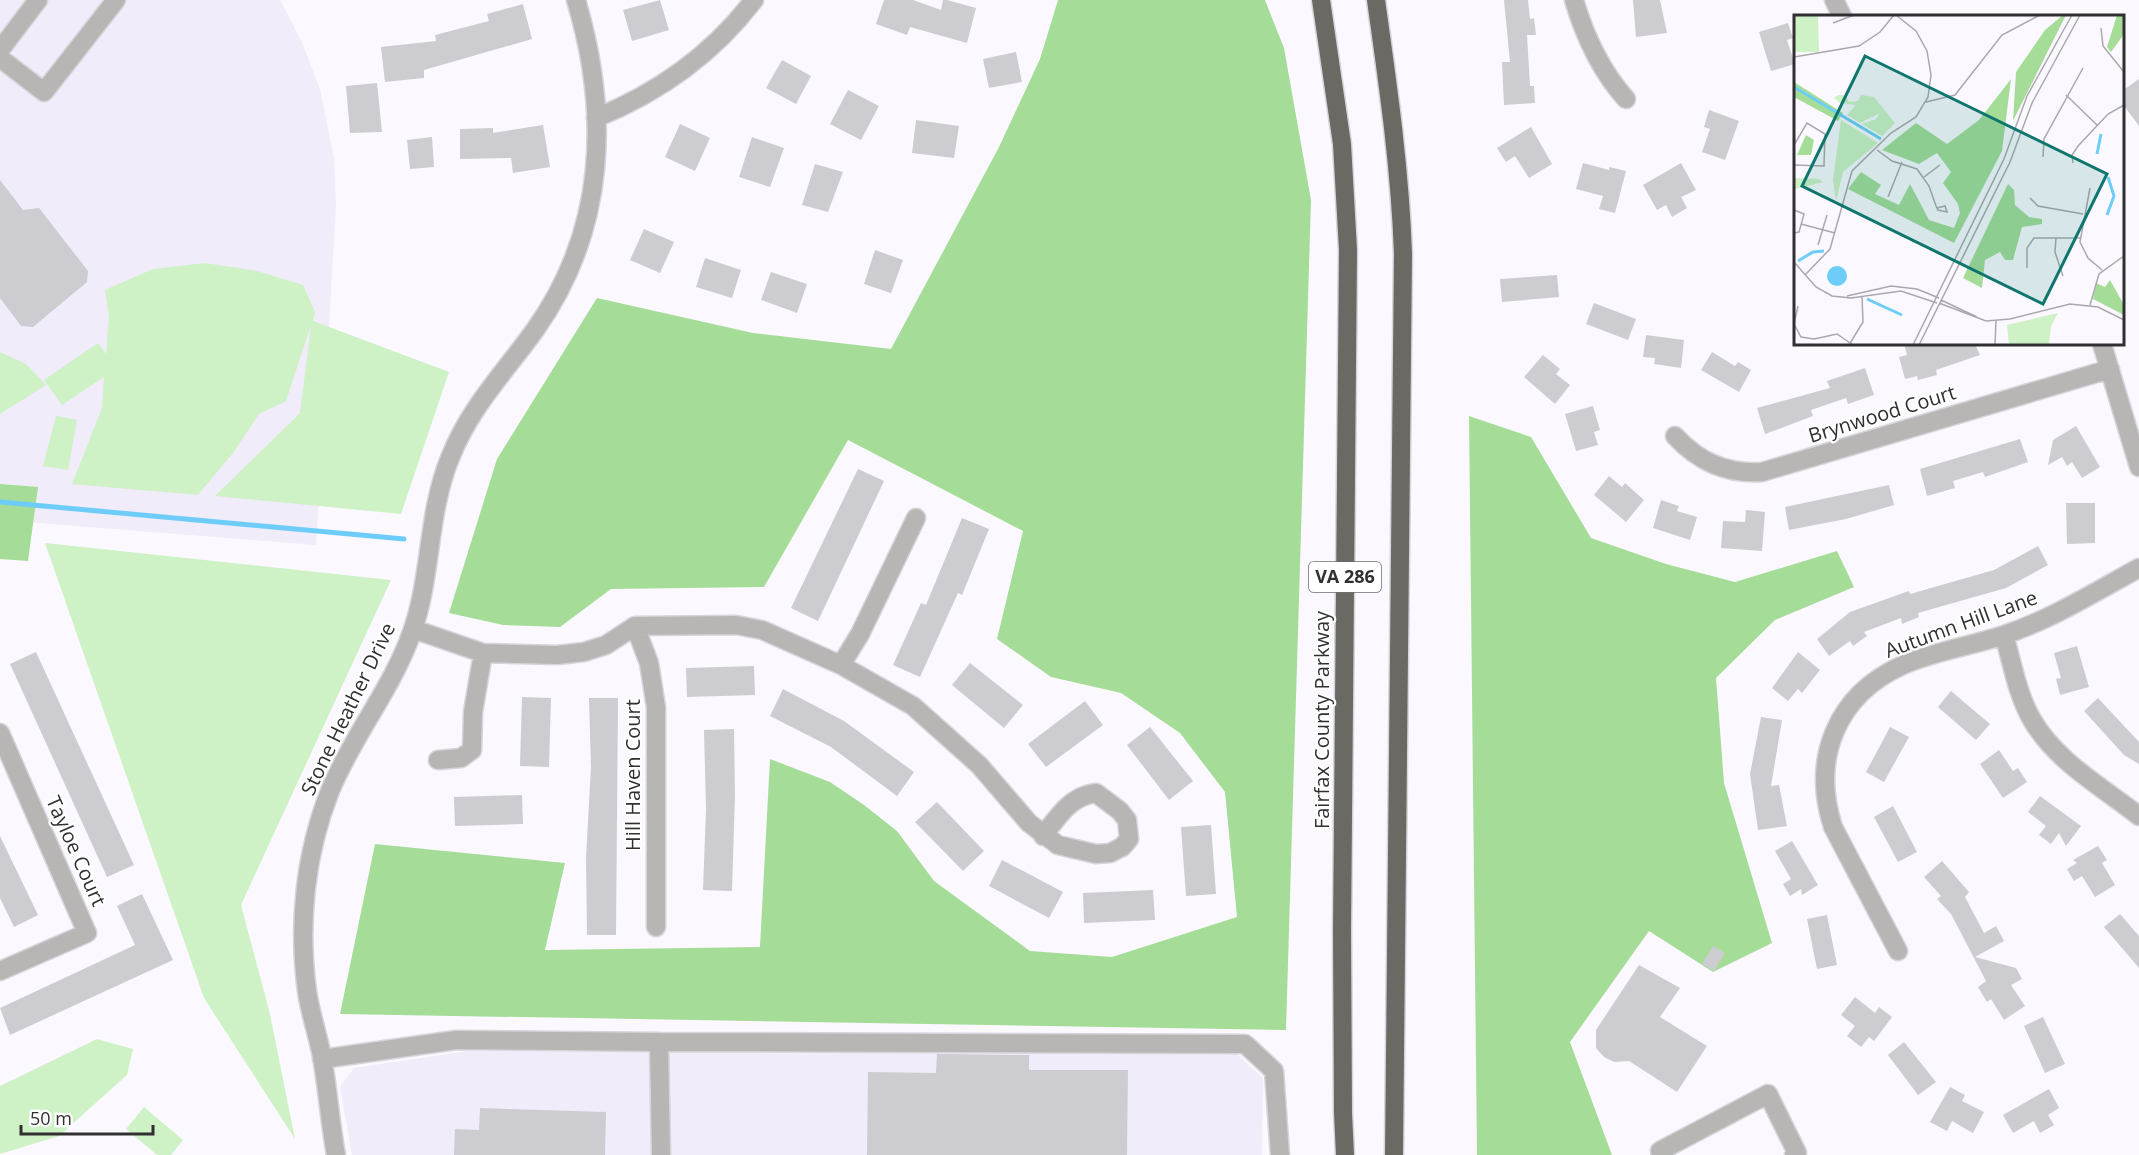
<svg xmlns="http://www.w3.org/2000/svg" width="2139" height="1155" viewBox="0 0 2139 1155" font-family="'Open Sans',sans-serif">
<style>
.built{fill:#f0ecf9}
.green{fill:#cef1c6}
.forest{fill:#a5dc98}
.lines{fill:none;stroke-linecap:round;stroke-linejoin:round}
.stream{stroke:#6dcdf8;stroke-width:5}
.building{fill:#cdccd1}
.minor-casing{stroke:#d6d5da;stroke-width:21}
.highway-casing{stroke:#d6d5da;stroke-width:21}
.minor{stroke:#b7b6b4;stroke-width:18}
.highway{stroke:#6b6964;stroke-width:18}
.labels{text-anchor:middle;stroke-width:4.5;stroke-linejoin:round;paint-order:stroke}
.shield{fill:#fff;stroke:#6e6d6f;stroke-width:1.5}
.shield-label{font-size:18px;font-weight:bold;fill:#302f31}
.street-label{font-size:20px;fill:#302f31;stroke:#fff}
.inset-river{fill:none;stroke:#6dcdf8;stroke-width:3}
.inset-road{fill:none;stroke:#aaa8ad;stroke-width:1.5}
.view{fill:#0f766e;fill-opacity:0.15;stroke:#0f766e;stroke-width:3}
.inset-edge{fill:none;stroke:#302f31;stroke-width:3}
</style>
<rect width="100%" height="100%" fill="#fbf9ff"/>
<path class="built" d="M0,0h280l21,40 19,49 14,69 2,48 -20,339 -316,-25z
M468,1051l769,3 26,24 -1,77h-910l-12,-68 14,-19z"/>
<path class="green" d="M205,263l52,8 46,14 12,27 -2,9 136,51 -48,142 -186,-18 85,-83 11,-88 -25,76 -27,13 -26,39 -35,42 -126,-11 30,-76 2,-31 -42,28 -18,-25 54,-37 8,11 3,-37 -4,-27 48,-21z
M0,352l26,12 20,21 -46,29z
M56,416l21,4 -9,50 -25,-4z
M45,543l346,37 -150,325 29,109 25,125 -91,-141z
M97,1039l36,10 -6,26 -68,61 -59,18v-68z
M144,1107l39,33 -12,15h-14l-31,-26z"/>
<path class="forest" d="M1058,0h207l19,48 27,152 -25,830 -946,-16 35,-170 190,19 -20,87 215,-3 10,-188 60,23 34,23 33,26 37,50 96,70 82,6 125,-40 -12,-125 -45,-59 -59,-40 -70,-16 -54,-38 26,-108 -175,-91 -84,147 -153,2 -51,38 -57,-2 -54,-12 48,-154 100,-161 156,35 138,16 108,-202 41,-88z
M1469,416l62,21 60,101 75,26 69,18 102,-31 17,36 -79,33 -59,58 8,105 48,160 -59,29 -64,-41 -79,111 42,113h-135z
M0,484l38,3 -10,74 -28,-2z"/>
<g class="lines">
<path class="stream" d="M0,502l404,37"/>
</g>
<path class="building" d="M660,0l9,30 -37,11 -9,-31z
M884,0h29l28,10 2,-10h4l29,8 -9,35 -57,-16 -3,8 -31,-11z
M1504,0h24l2,19 4,-1 2,17h-9l3,51h4l1,17 -31,2 -2,-43h8z
M1633,0h27l7,33 -31,4z
M523,4l9,35 -108,31v8l-39,4 -4,-35 55,-6 -1,-6 54,-14 -2,-7z
M1788,23l5,15 -6,2 8,24 -24,7 -12,-39z
M1016,52l6,30 -33,6 -6,-29z
M782,60l29,16 -15,28 -30,-16z
M2139,79v47l-17,-23v-12z
M377,83l5,49 -32,1 -4,-47z
M848,90l31,16 -18,34 -31,-16z
M1709,110l30,11 -14,39 -23,-8 8,-23 -6,-2z
M916,120l43,6 -5,32 -42,-5z
M680,124l30,14 -15,33 -30,-14z
M543,125l7,42 -37,6 -2,-15 -51,1v-30l33,-1v5z
M1531,127l21,37 -23,14 -14,-22 -9,6 -9,-14z
M432,137l2,30 -24,2 -3,-29z
M752,137l32,11 -14,39 -31,-10z
M1583,163l26,7v-3l17,4 -11,42 -16,-4 4,-13 -27,-7z
M1681,163l15,27 -15,7 6,11 -15,9 -6,-12 -9,5 -14,-25z
M815,164l28,8 -15,40 -26,-7z
M0,180l23,30 16,-2 49,63 -1,11 -54,45 -12,-1 -21,-28z
M644,229l30,13 -14,31 -30,-13z
M875,250l28,10 -12,33 -27,-9z
M705,258l36,12 -9,28 -36,-11z
M771,272l36,12 -10,29 -36,-13z
M1557,275l2,22 -57,5 -2,-23z
M1594,303l42,16 -8,21 -42,-16z
M1646,335l38,5 -3,28 -27,-4 1,-6 -12,-1z
M1904,344h71l5,11 -44,15 1,5 -19,5 -1,-4 -12,3 -6,-22 8,-2z
M1712,352l23,14 3,-4 13,8 -12,22 -38,-22z
M1543,355l17,14 -4,5 14,11 -15,19 -31,-27z
M1865,368l9,27 -26,9 -2,-6 -35,12 2,6 -48,18 -8,-26 73,-20 -3,-7z
M1593,406l7,24 -6,2 4,13 -22,6 -11,-37z
M2076,426l24,41 -18,11 -10,-16 -5,4 -5,-9 -14,8 5,-25z
M2020,439l8,23 -43,15 -2,-5 -30,9 2,7 -28,8 -7,-27z
M858,469l26,12 -66,140 -27,-13z
M1609,476l13,11 3,-4 19,17 -18,22 -32,-27z
M1889,485l5,20 -48,14 -57,11 -4,-23z
M1661,500l18,6 -2,5 20,6 -7,23 -37,-12z
M2066,503h29v40l-28,1z
M1746,510l19,2 -3,39 -41,-3 2,-27 22,1z
M962,518l27,11 -27,66 -4,-2 -38,84 -27,-12 28,-62 5,2z
M2038,546l10,19 -42,23 -88,25 1,4 -17,7 -1,-6 -37,14 3,4 -14,10 -3,-5 -21,15 -12,-17 33,-27 59,-21 1,3 84,-24z
M2077,646l12,41 -29,8 -4,-16 5,-1 -7,-25z
M36,652l98,213 -27,12 -97,-213z
M1798,652l22,18 -18,23 -4,-4 -10,12 -16,-13z
M970,663l53,42 -19,23 -52,-43z
M754,666l1,29 -68,2 -1,-29z
M783,689l61,32 70,51 -17,24 -66,-49 -61,-31z
M1951,691l39,33 -14,16 -38,-33z
M522,697l29,1 -2,69 -29,-1z
M589,698h29l-2,237h-29l-1,-78 5,-90z
M2098,698l41,44v22l-15,-9 -40,-44z
M1085,701l18,24 -57,42 -18,-23z
M1761,717l21,3 -11,66 8,-1 8,41 -29,4 -8,-56z
M1150,727l43,54 -24,19 -42,-55z
M1890,727l19,10 -25,45 -18,-10z
M734,729l1,66 -3,96 -29,-1 3,-81 -2,-79z
M1999,750l14,21 5,-3 9,14 -24,16 -23,-34z
M522,795l1,29 -68,2 -1,-29z
M2040,796l41,30 -15,20 -7,-13 -8,11 -12,-9 7,-9 -18,-14z
M937,802l47,49 -21,20 -48,-49z
M1893,806l24,46 -19,10 -24,-45z
M1211,825l5,69 -30,2 -5,-69z
M0,836l38,79 -24,12 -14,-29z
M1792,841l26,44 -16,10 -1,-6 -11,7 -7,-12 8,-5 -16,-28z
M2098,846l9,14 -5,3 13,22 -20,12 -13,-21 -8,5 -7,-12 10,-6 -4,-3z
M1002,860l61,32 -14,26 -60,-32z
M1942,861l27,31 -4,5 19,36 12,-7 8,15 -29,16 41,11 6,11 -11,6 14,21 -21,14 -13,-21 -4,3 -9,-15 8,-6 -35,-67 -14,-15 4,-3 -17,-19z
M1153,890l2,30 -71,3 -1,-30z
M142,894l31,66 -163,75 -10,-27 135,-63 -18,-39z
M2120,914l19,22v32l-35,-41z
M1827,915l10,50 -20,4 -10,-50z
M1713,946l12,7 -11,18 -12,-7z
M1639,965l41,23 -20,29 47,29 -30,46 -48,-31 -15,1 -10,-5 -8,-9v-18z
M1855,997l20,16 4,-6 13,10 -18,24 -5,-4 -8,10 -14,-11 8,-10 -14,-11z
M2043,1017l22,47 -20,9 -21,-47z
M1904,1042l32,40 -18,13 -30,-40z
M937,1054l92,1v15h99l-1,85h-260l1,-83 68,1z
M1950,1087l15,8 -3,6 22,11 -11,21 -21,-12 -5,10 -17,-9z
M2049,1089l10,19 -11,7 6,10 -14,8 -6,-12 -21,12 -10,-18z
M480,1108l126,4 -1,43h-151l1,-26 24,1z"/>
<g class="lines">
<g class="minor-casing">
<path id="minor" d="M1574,0c11,37 26,70 52,99
M1834,0l8,16
M0,50l38,-50
M0,58l44,34 72,-92
M596,118c64,-26 116,-63 158,-118
M2102,344l37,123
M1675,436c24,26 51,38 87,36l348,-103
M635,626l14,37 7,44v220
M413,629l70,24 74,2 27,-3 22,-7 29,-19 101,-1 26,5 79,35 72,41 66,59 50,58 29,22 38,9 14,-1 12,-6 7,-8 -2,-19 -7,-9 -24,-18c-26,3 -38,24 -53,43
M2004,635c8,27 13,58 27,83 23,42 71,69 108,98
M841,665l19,-31 56,-116
M0,733l87,200 -87,38
M438,760l23,-2 11,-8 1,-38 10,-59
M1898,951l-65,-124c-22,-68 3,-132 70,-162 32,-14 68,-19 101,-30 48,-16 91,-43 135,-67
M659,1042l586,2 29,27 6,84
M322,1059l134,-19 203,2 2,113
M336,1155c-6,-32 -8,-65 -14,-98 -4,-22 -12,-44 -15,-66 -9,-67 -2,-137 23,-200 23,-56 62,-102 82,-159 20,-56 15,-118 38,-174 20,-51 54,-85 85,-128 71,-100 75,-216 41,-330
M1661,1155l-1,-4 108,-57 29,59 -3,2"/>
</g>
<g class="highway-casing">
<path id="highway" d="M1321,0l21,144 6,106 -6,681 1,182 2,42
M1376,0c12,85 24,168 27,254l-9,901"/>
</g>
<use href="#minor" class="minor"/>
<use href="#highway" class="highway"/>
</g>
<g class="labels">
<rect class="shield" x="1309" y="562" width="72" height="30" rx="4.5"/>
<g class="shield-label">
<text x="1345" y="583">VA 286</text>
</g>
<g class="street-label">
<text transform="translate(1882 414) rotate(-17)" y="7">Brynwood Court</text>
<text transform="translate(1961 624) rotate(-20)" y="7">Autumn Hill Lane</text>
<text transform="translate(348 709) rotate(-64)" y="7">Stone Heather Drive</text>
<text transform="translate(1322 720) rotate(-90)" y="7">Fairfax County Parkway</text>
<text transform="translate(633 775) rotate(-90)" y="7">Hill Haven Court</text>
<text transform="translate(76 851) rotate(66)" y="7">Tayloe Court</text>
</g>
</g>
<g transform="translate(1794 15)">
<rect width="330" height="330" fill="#fbf9ff"/>
<path d="M24,0l1,37h-25v-36zM44,80h7l4,7 9,-1 3,-6 13,2 21,26 -13,13 -20,-12 14,-5 4,-6 -20,10 -13,-8 9,-10 -16,-2 -6,-5zM47,105l37,23 -35,29 -7,29 -3,-21zM0,163l25,1 4,3 -28,7zM264,298l-7,13 -2,19h-40l-2,-20z" fill="#cef1c6"/>
<path d="M269,0h3l-53,106 3,-49 29,-42zM323,0h7v19l-13,18 -4,-5zM217,64l-9,72 -48,92 -106,-54 13,-17 20,13 -6,9 24,11 11,-21 19,36 25,8 6,-15 -2,-9 -15,-21 8,-11 -14,-19 -18,11 -37,-14 34,-27 31,21 32,-24zM0,67l49,31 -5,8 -44,-24zM12,120l8,5 -3,15h-14zM214,169l6,6 1,15 14,12 13,2v5l-20,3 -9,33h-8l-5,-8 -15,8 -3,28 -19,-10zM316,265l14,25v10l-31,-16 3,-16 9,4z" fill="#a5dc98"/>
<path d="M33 261a10 10 0 1 1 20 0a10 10 0 1 1-20 0Z" fill="#6dcdf8"/>
<path class="inset-river" d="M0,72l87,52M303,139l4,-20M313,200l7,-19 -6,-19M4,246l15,-9 11,-1M73,284l35,16"/>
<path class="inset-road" d="M39,8l21,-8M307,13l2,18 21,26M0,42l65,-11 21,-14 14,-17M272,80l31,30M132,87l29,-7 47,-60 38,-20M0,130l13,-22 18,11 -1,32 -30,-1M83,135l15,11 25,8 12,17 7,20 2,4 9,2 -2,-6 -8,2M249,142l1,-18 39,-71M279,148l-1,-8 6,-9 30,-32 16,-9M130,162l16,-12M296,173l-10,54 8,16 14,12M94,182l14,-35M236,183l8,8 45,8M0,195l10,4 -5,18 -5,1M7,209l34,9M262,223l-1,14 8,24M24,230l9,-30M0,247l22,25 16,9 19,2 50,-7 36,12M233,253v-20l7,-10h46M11,260l25,-26 22,-78 39,-38 25,-16 12,-20 3,-22 -4,-24 -11,-20 -20,-16M53,281l44,-10 26,3 22,9M147,285l36,17M145,288l47,18 24,-2 60,-15 28,3 26,13M296,290l9,-31 25,-18M4,291l-4,18 7,13 13,2 23,-5 16,11M55,330l14,-23 -1,-26M119,330l91,-186 23,-63 45,-81M125,330l91,-183 22,-59 48,-88M201,330l1,-25"/>
<path class="view" d="M71,41l242,118 -64,130 -241,-118z"/>
<rect width="330" height="330" class="inset-edge"/>
</g>
<path d="M21 1125v9h132v-9" fill="none" stroke="#302f31" stroke-width="3"/>
<text x="30" y="1125" font-size="18" fill="#302f31" stroke="#ffffff" stroke-width="4.5" paint-order="stroke">50 m</text>
</svg>
